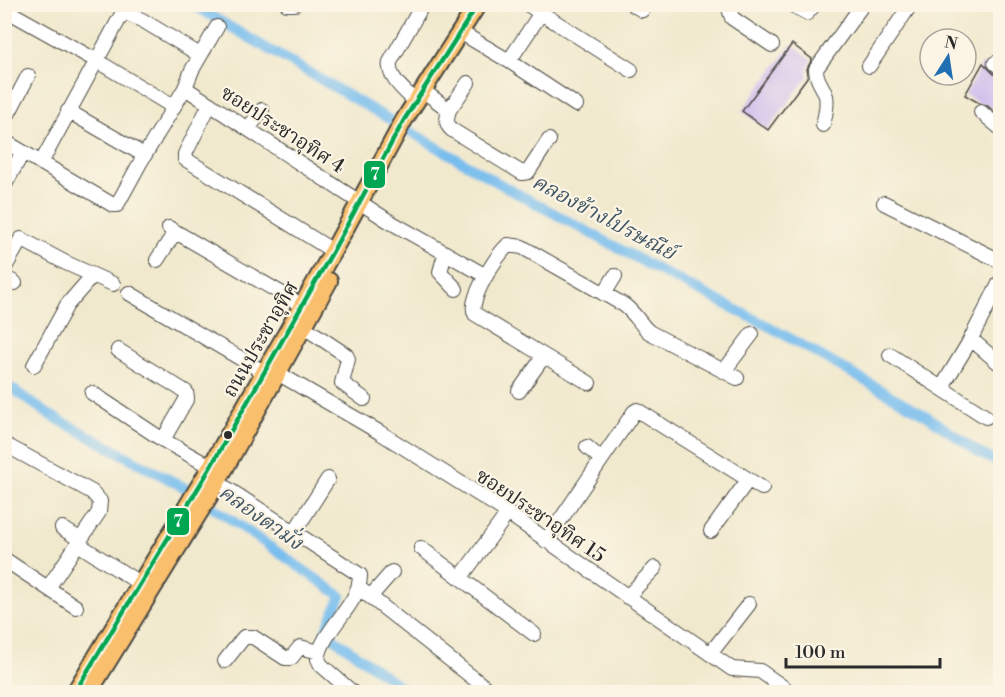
<svg xmlns="http://www.w3.org/2000/svg" width="1005" height="697" viewBox="0 0 1005 697" font-family="'Libre Bodoni','Noto Serif Thai',serif">
<style>
.lines{fill:none;stroke-linecap:round;stroke-linejoin:round}
.canal{stroke:#77bdee;stroke-width:10}
.building{fill:#cbb7ee}
.minor-casing{stroke:#494843;stroke-width:16}
.major-casing{stroke:#494843;stroke-width:20}
.minor{stroke:#fff;stroke-width:14}
.major{stroke:#f9bf6d;stroke-width:16}
.bus-1-casing{stroke:#fcf5e5;stroke-width:9}
.bus-1{stroke:#00a651;stroke-width:4.5}
.bus-dot{fill:#2b2b2b;stroke:#fcf5e5;stroke-width:2}
.labels{text-anchor:middle;stroke-width:4.5;stroke-linejoin:round;paint-order:stroke}
.street-label{font-size:20px;fill:#2b2b2b;stroke:#fcf5e5}
.water-label{font-size:21px;font-style:italic;fill:#425766;stroke:#fcf5e5}
.line-badge{stroke:#fcf5e5;stroke-width:2}
.badge-label{font-size:16px;text-anchor:middle;font-weight:bold;fill:#fff}
</style>
<rect width="100%" height="100%" fill="#fcf5e5"/>
<filter id="ink" filterUnits="userSpaceOnUse"><feTurbulence type="fractalNoise" baseFrequency=".0167" numOctaves="2"/><feDisplacementMap in="SourceGraphic" scale="12" xChannelSelector="R" yChannelSelector="G"/><feConvolveMatrix kernelMatrix="1 2 1 2 8 2 1 2 1" color-interpolation-filters="sRGB"/></filter>
<filter id="wash" filterUnits="userSpaceOnUse"><feTurbulence type="fractalNoise" baseFrequency=".008" numOctaves="4" result="noise"/><feDisplacementMap in="SourceGraphic" scale="24" xChannelSelector="R" yChannelSelector="G"/><feGaussianBlur stdDeviation="1.35" result="paint"/><feColorMatrix in="noise" values="0 0 0 0 0 0 0 0 0 0 0 0 0 0 0 0 0 1.4 0 .05"/><feComposite in="paint" operator="in"/></filter>
<g filter="url(#wash)">
<rect width="100%" height="100%" fill="#f1e9cd"/>
<g class="lines">
<path class="canal" d="M191,4l318,185 153,83 108,55 157,89 54,38 19,9
M4,383l44,31 139,75 154,107 -16,36 83,60"/>
</g>
<g id="blocks">
<path class="building" d="M792,44l20,15 -5,10 1,7 -40,54 -26,-19z
M983,63l11,11 6,2v40l-14,-11 -7,-2 -14,-8z"/>
</g>
</g>
<g filter="url(#ink)">
<use href="#blocks" fill-opacity="0" stroke="#494843" stroke-width="1.5"/>
<g class="lines">
<g class="minor-casing">
<path id="minor" d="M287,4h8
M527,4l104,66
M632,4l10,6 6,-6
M734,4l-4,8 2,6 40,27
M790,4l17,9 8,-9
M4,9l93,52 75,45
M123,12l19,8 58,35
M460,32l49,29 67,44
M509,61l28,-42
M995,63l5,4
M869,66l42,-62
M185,88l202,132 99,56
M429,95l20,15c-2,8 -4,14 3,20l70,43 6,-1 21,-32
M415,101c-10,-10 -28,-24 -25,-39l33,-58
M210,104l-25,50v5l148,92
M449,110l19,-27
M68,111l76,44
M981,112l19,16
M4,122l24,-46
M823,125c2,-9 5,-20 3,-29 -3,-11 -10,-14 -10,-27l47,-65
M248,129l14,-19
M4,141l109,64h4l23,-42 45,-75 7,-18 25,-43
M41,163l82,-151 1,-8
M4,186l19,-34
M884,203l116,58
M169,228l141,82
M445,254l-5,18 16,17
M157,260l18,-28
M4,269l17,-30 45,24 47,21
M4,277l11,6
M129,293l143,84
M604,294l11,-18
M304,327l42,28 2,4 -6,24 22,16
M971,339l29,25
M118,350l68,42 1,6 -24,42
M890,355l96,62
M34,365l33,-60 26,-30
M269,368l110,64 120,75 233,162 28,2 30,21
M724,371l28,-37
M589,383l-114,-69c-8,-13 22,-59 33,-69l14,2 102,58c12,9 15,18 25,27l88,46
M942,387l26,-43 32,-62
M519,391l25,-35
M92,393l71,47 48,27
M4,444l88,48 8,9 -1,11 -51,76
M587,447l14,12
M208,476l152,99c1,29 -38,54 -42,84l3,6 31,27
M62,528l19,12
M295,531l33,-52
M711,531l37,-51
M546,541l88,-129 3,-2 125,78
M78,544l69,44
M421,548l113,86
M4,559l72,48
M461,577l47,-64
M359,588l132,104
M370,597l22,-25
M627,597l28,-29
M710,654l39,-50
M225,661l19,-24h9l32,21h6l9,-11 19,5"/>
</g>
<g class="major-casing">
<path id="major" d="M75,692l131,-217 127,-224 71,-131 74,-116
M89,692l121,-197 119,-214"/>
</g>
<use href="#minor" class="minor"/>
<use href="#major" class="major"/>
<g class="bus-1-casing">
<path id="bus-1" d="M75,692l131,-217 127,-224 71,-131 74,-116"/>
</g>
<use href="#bus-1" class="bus-1"/>
</g>
</g>
<circle class="bus-dot" cx="228" cy="435" r="5"/>
<g class="labels">
<g class="street-label">
<text transform="translate(283 129) rotate(33)" y="7">ซอยประชาอุทิศ 4</text>
<text transform="translate(260 339) rotate(-60)" y="7">ถนนประชาอุทิศ</text>
<text transform="translate(541 515) rotate(34)" y="7">ซอยประชาอุทิศ 15</text>
</g>
<g class="water-label">
<text transform="translate(604 217) rotate(28)" y="7">คลองข้างไปรษณีย์</text>
<text transform="translate(261 517) rotate(35)" y="7">คลองตามั่ง</text>
</g>
</g>
<g class="line-badge">
<rect x="363" y="160" width="23" height="29" rx="6" fill="#00a651"/>
<rect x="166" y="507" width="24" height="29" rx="6" fill="#00a651"/>
</g>
<g class="badge-label">
<text x="375" y="180">7</text>
<text x="178" y="527">7</text>
</g>
<rect width="1005" height="697" fill="none" stroke="#fcf5e5" stroke-width="24"/>
<g transform="translate(948 57) rotate(12)"><circle r="28" fill="#fcf5e5" stroke="#a8a49b" stroke-width="1.5"/>
<path d="M0-4.5L10 22L0 15L-10 22Z" fill="#1f6fb2"/>
<text y="-9" font-size="16" font-weight="bold" text-anchor="middle" fill="#2b2b2b">N</text>
</g>
<path d="M786 658v9h154v-9" fill="none" stroke="#2b2b2b" stroke-width="3"/>
<text x="795" y="658" font-size="18" fill="#2b2b2b" stroke="#fcf5e5" stroke-width="4.5" paint-order="stroke">100 m</text>
</svg>
